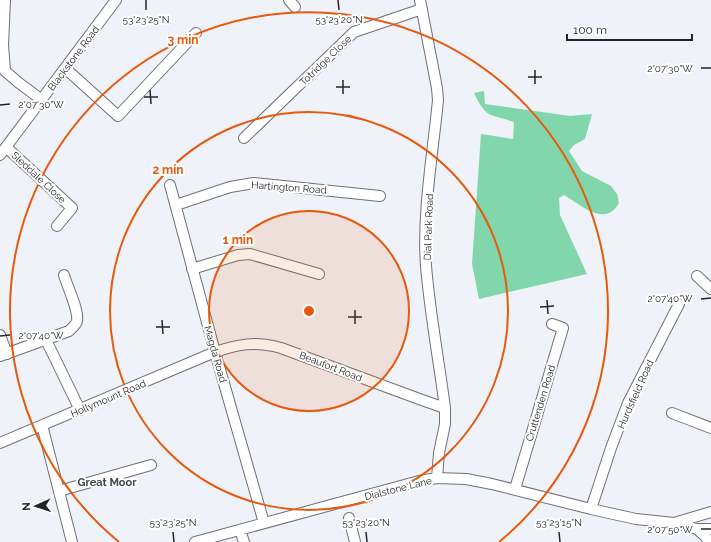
<svg xmlns="http://www.w3.org/2000/svg" width="711" height="542" viewBox="0 0 711 542" font-family="Raleway,sans-serif">
<style>
.green{fill:#81d7ab}
.lines{fill:none;stroke-linecap:round;stroke-linejoin:round}
.minor-casing{stroke:#6f7177;stroke-width:12}
.minor{stroke:#fff;stroke-width:10}
.ticks{fill:none;stroke:#242527;stroke-width:1.5}
.ring{fill:none;stroke:#e8590c;stroke-width:2}
.labels{text-anchor:middle;stroke-width:4;stroke-linejoin:round;paint-order:stroke}
.street-label{font-size:10px;fill:#242527;stroke:#fff}
.neighbourhood-label{font-size:11px;font-weight:bold;fill:#43454a;stroke:#fff}
.ticks-label{font-size:10px;text-anchor:middle;fill:#242527;stroke:#fff;stroke-width:4;stroke-linejoin:round;paint-order:stroke}
.centre{fill:#e8590c;stroke:#fff;stroke-width:2}
.ring-label{font-size:12px;text-anchor:middle;font-weight:bold;fill:#e8590c;stroke:#fff;stroke-width:4;stroke-linejoin:round;paint-order:stroke}
</style>
<rect width="100%" height="100%" fill="#eff2f8"/>
<path class="green" d="M484,91l1,13 85,12 22,-2 -7,25 -11,6 -5,6 13,20 29,15 6,8 2,9c-14,25 -38,2 -55,-8l-5,3 1,17 27,59 -108,25 -7,-35 9,-130 32,5 1,-17c-25,-9 -27,-2 -40,-29z"/>
<g class="lines">
<g class="minor-casing">
<path id="minor" d="M5,0l-2,45 2,26 14,12 23,17
M289,0l6,7
M420,0l17,88 1,12c-5,53 -16,113 -12,166 4,48 13,95 19,142v16l-6,29 -2,25
M65,68l53,48 78,-83
M244,138l110,-106 68,-23
M6,147l66,61 -15,18
M0,155l116,-155
M170,185l45,167 49,171
M176,205l54,-18 24,-4 126,13
M192,269l46,-14 12,-1 69,20
M697,276l14,13
M0,335l7,19
M46,340l34,70
M0,356l69,-25c3,-3 7,-6 8,-10 2,-11 -10,-35 -13,-46
M672,413l39,15
M42,425l30,117
M0,443l215,-91c24,-8 40,-11 66,-4l141,52 23,8
M515,489l48,-161 -11,-4
M59,491l92,-26
M591,509l20,-61 17,-45 51,-99
M349,518l6,24
M674,523l37,-11
M697,529l9,8 2,5
M240,530l4,12
M195,542l224,-61 18,-3 29,1 26,5 99,25 45,10 38,4 23,6h14"/>
</g>
<use href="#minor" class="minor"/>
</g>
<path class="ticks" d="M146,0v10M338,0l1,10M701,68h10M535,70v14M528,77h14M343,80v14M336,87h14M150,90l1,14M144,97h14M0,105l10,-1M701,299l10,-1M547,300l1,14M540,307l14,-1M355,310v14M348,317h14M162,320l1,14M156,327h14M0,336l10,-1M701,529h10M173,532l1,10M366,532l1,10M559,532l1,10"/>
<circle cx="309" cy="311" r="100" fill="#e8590c" fill-opacity=".12"/>
<g class="ring">
<circle cx="309" cy="311" r="100"/>
<circle cx="309" cy="311" r="199"/>
<path d="M119 542A299 299 0 1 1 499 542"/>
</g>
<g class="labels">
<g class="street-label">
<text transform="translate(73 58) rotate(-53)" y="4">Blackstone Road</text>
<text transform="translate(325 60) rotate(-44)" y="4">Totridge Close</text>
<text transform="translate(39 177) rotate(43)" y="4">Sleddale Close</text>
<text transform="translate(289 187) rotate(4)" y="4">Hartington Road</text>
<text transform="translate(428 227) rotate(-88)" y="4">Dial Park Road</text>
<text transform="translate(216 354) rotate(74)" y="4">Magda Road</text>
<text transform="translate(331 366) rotate(21)" y="4">Beaufort Road</text>
<text transform="translate(635 394) rotate(-66)" y="4">Hurdsfield Road</text>
<text transform="translate(108 398) rotate(-23)" y="4">Hollymount Road</text>
<text transform="translate(540 403) rotate(-73)" y="4">Cruttenden Road</text>
<text transform="translate(398 488) rotate(-14)" y="4">Dialstone Lane</text>
</g>
<g class="neighbourhood-label">
<text x="107" y="486">Great Moor</text>
</g>
</g>
<g class="ticks-label">
<text x="146" y="23">53°23'25"N</text>
<text x="339" y="23">53°23'20"N</text>
<text x="670" y="72">2°07'30"W</text>
<text x="41" y="108">2°07'30"W</text>
<text x="670" y="302">2°07'40"W</text>
<text x="41" y="339">2°07'40"W</text>
<text x="173" y="526">53°23'25"N</text>
<text x="366" y="526">53°23'20"N</text>
<text x="559" y="526">53°23'15"N</text>
<text x="670" y="533">2°07'50"W</text>
</g>
<circle cx="309" cy="311" r="6" class="centre"/>
<g class="ring-label">
<text x="183" y="44">3 min</text>
<text x="168" y="174">2 min</text>
<text x="238" y="244">1 min</text>
</g>
<g transform="translate(36 506) rotate(267)" stroke="#ffffff" stroke-width="3" paint-order="stroke">
<path d="M0-3L7 15L0 10L-7 15Z" fill="#242527"/>
<text y="-6" font-size="11" font-weight="bold" text-anchor="middle" fill="#242527">N</text>
</g>
<path d="M567 34v6h125v-6" fill="none" stroke="#242527" stroke-width="2"/>
<text x="573" y="34" font-size="12" fill="#242527" stroke="#ffffff" stroke-width="3" paint-order="stroke">100 m</text>
</svg>
